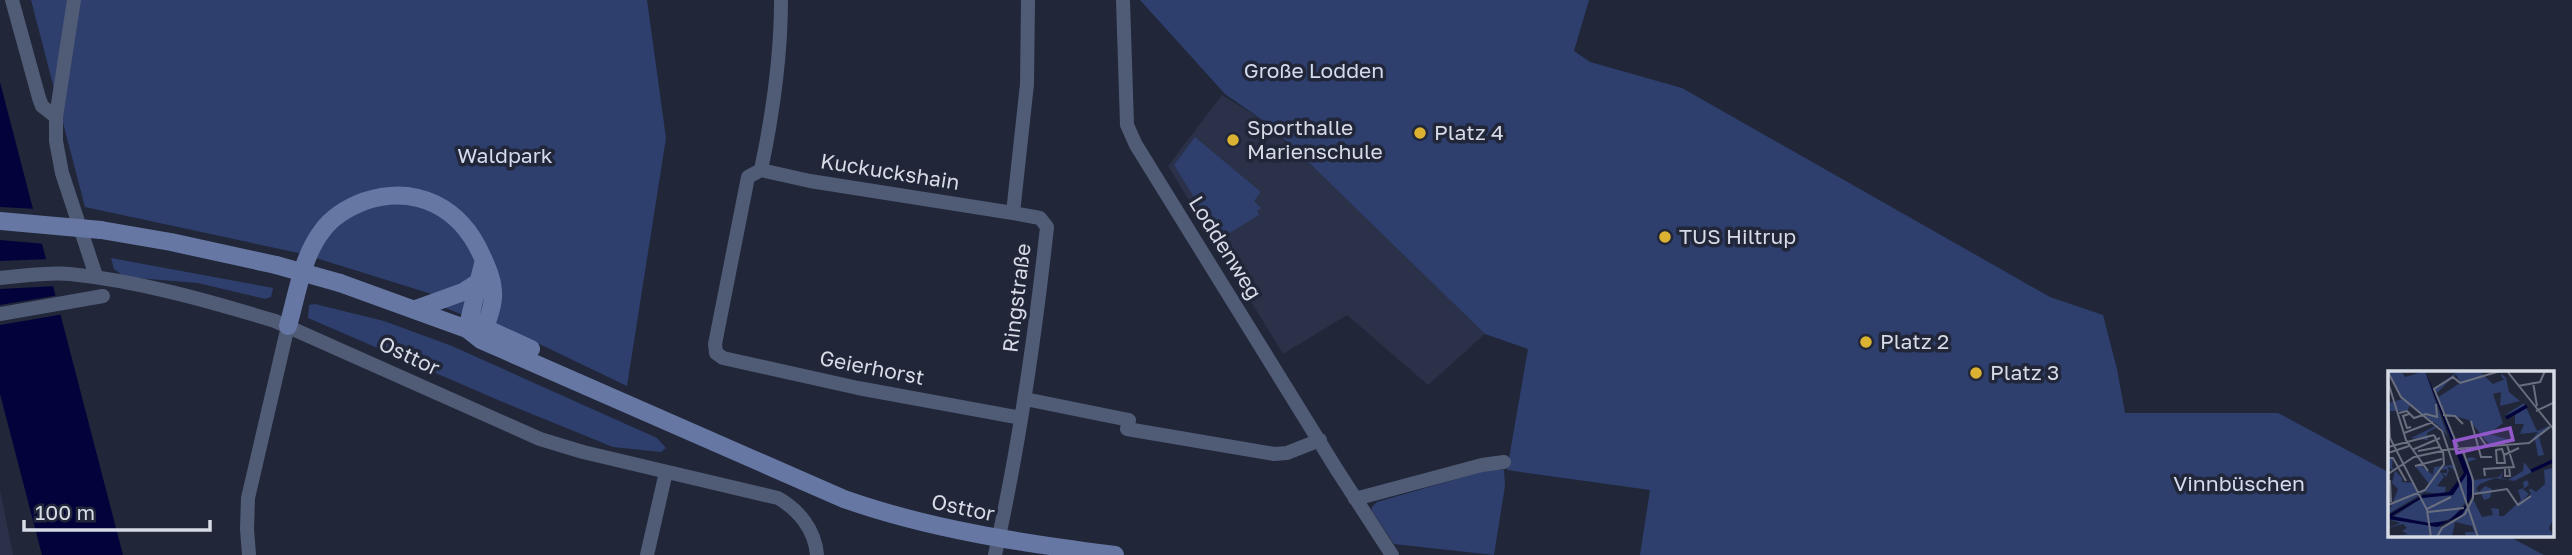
<svg xmlns="http://www.w3.org/2000/svg" width="2572" height="555" viewBox="0 0 2572 555" font-family="'Golos Text',sans-serif">
<style>
.built{fill:#2a3148}
.green{fill:#2e3e6d}
.water{fill:#03033b}
.pier{fill:#212739}
.lines{fill:none;stroke-linecap:round;stroke-linejoin:round}
.street{stroke:#505b76;stroke-width:14}
.secondary{stroke:#6677a3;stroke-width:18}
.secondary-bridge{stroke:#6677a3;stroke-width:18}
.poi-dot{fill:#dcb233;stroke:#212739;stroke-width:2.5}
.labels{text-anchor:middle;stroke-width:7;stroke-linejoin:round;paint-order:stroke}
.park-label{font-size:21px;fill:#d3dbee;stroke:#212739}
.poi-label{font-size:21px;fill:#d6dbe6;stroke:#212739;text-anchor:start}
.street-label{font-size:21px;fill:#d6dbe6;stroke:#212739}
.inset-river{fill:none;stroke:#03033b;stroke-width:3.5}
.inset-road{fill:none;stroke:#696f7e;stroke-width:2}
.view{fill:#9258c9;fill-opacity:0.15;stroke:#9258c9;stroke-width:3.5}
.inset-edge{fill:none;stroke:#d6dbe6;stroke-width:3.5}
</style>
<rect width="100%" height="100%" fill="#212739"/>
<path class="built" d="M1222,95l39,24 93,85 131,130 -57,51 -81,-70 -64,39 -115,-188z
M0,490l13,65h-13z"/>
<path class="green" d="M31,0h616l19,138 -39,248 -161,-77 -3,6 -20,-8 -5,-11 -135,-42 -218,-47z
M1140,0h449l-15,51 16,11 92,26 368,209 53,18 14,54 8,44h153l112,60v63h118l36,19h-904l10,-65 -143,-20 21,-121 -43,-15 -190,-185 -31,-28 -39,-27z
M1195,137l66,55 -7,9 7,7 -4,3 2,4 -39,24 -46,-74z
M111,258l162,30 -2,9 -6,2 -67,-16 -73,-6 -11,-8z
M315,304l69,17 68,25 205,92 9,10 -5,4 -48,-5 -108,-44 -197,-85 1,-13z
M1488,470h16l1,16 -11,69 -100,-11 -22,-33v-4l5,-5z"/>
<path class="water" d="M0,82l123,473h-81l-42,-161z"/>
<path class="pier" d="M0,207l37,2 9,35 -46,-4z
M50,259l7,27 -57,3v-28z
M59,295l5,19 -64,11v-20z"/>
<g class="lines">
<path class="street" d="M12,0l27,98 3,8 14,11
M74,0l-18,117v24l6,32 34,103
M781,0c0,58 -8,113 -20,170l-13,7 -33,167 1,9 7,5 135,30 163,30
M1123,0l4,125 9,20 201,325 55,85
M761,170l49,11 203,32 27,5 7,9c-12,110 -28,220 -52,328
M1013,213l14,-129 1,-84
M0,278c23,-2 48,-6 70,-4 69,7 139,27 205,47l265,118 43,13 195,46c21,12 37,32 39,57
M0,314l103,-18
M1025,399l104,21 -2,9 147,25 13,-1 33,-13
M1355,499l127,-34 22,-3
M249,555l-2,-26 1,-31 40,-172
M647,555l19,-83"/>
<path class="secondary" d="M101,230l70,12 105,23
M340,283l127,46 14,11 363,159c88,31 179,44 271,56
M416,309l47,-17 17,-11
M288,326c9,-31 14,-69 34,-95 10,-14 27,-24 43,-30 52,-17 96,7 117,55 6,13 12,27 11,41 0,10 -5,21 -8,31
M476,328h9l46,21
M467,329l17,-69"/>
<path class="secondary-bridge" d="M0,221l101,9
M276,265l64,18"/>
</g>
<g class="poi-dot">
<circle cx="1420" cy="133" r="7"/>
<circle cx="1233" cy="140" r="7"/>
<circle cx="1665" cy="237" r="7"/>
<circle cx="1866" cy="342" r="7"/>
<circle cx="1976" cy="373" r="7"/>
</g>
<g class="labels">
<g class="park-label">
<text x="1314" y="78">Große Lodden</text>
<text x="505" y="163">Waldpark</text>
<text x="2239" y="491">Vinnbüschen</text>
</g>
<g class="poi-label">
<text x="1247" y="135">Sporthalle<tspan x="1247" dy="24">Marienschule</tspan></text>
<text x="1434" y="140">Platz 4</text>
<text x="1679" y="244">TUS Hiltrup</text>
<text x="1880" y="349">Platz 2</text>
<text x="1990" y="380">Platz 3</text>
</g>
<g class="street-label">
<text transform="translate(890 172) rotate(9)" y="7">Kuckuckshain</text>
<text transform="translate(1225 248) rotate(58)" y="7">Loddenweg</text>
<text transform="translate(1017 298) rotate(-83)" y="7">Ringstraße</text>
<text transform="translate(409 356) rotate(25)" y="7">Osttor</text>
<text transform="translate(872 368) rotate(11)" y="7">Geierhorst</text>
<text transform="translate(963 508) rotate(12)" y="7">Osttor</text>
</g>
</g>
<g transform="translate(2388 371)">
<rect width="166" height="166" fill="#212739"/>
<path d="M0,0h13l4,6 20,-6 23,66 -9,-11 -12,7 1,7 -17,-2 27,-13 -28,-20 -3,6h-17l-1,-8 14,-4zM91,0l14,13 12,-5 -3,-1 -1,-5 5,5 3,14 11,9 -20,5 1,-14 -8,2 10,29 -14,11 25,7 -25,3 -20,-24 -23,-6 -9,-16 23,-15 -4,-9 -20,20 -2,-6 23,-16zM136,32l13,28 17,-7 -15,13 5,18 -6,1 -3,-16 -4,1 7,-9 -18,2 4,-10h-9v-12l-10,3zM0,85l5,2 -1,9 10,11v4l12,1 5,12 10,-11 -13,-17 4,-2 13,10 1,-8 18,-2 -3,-8 8,18 -5,-7 -5,-1 2,3 -3,7 -4,-4h5v-4l-8,1 5,7 -7,9 9,1 -1,5 7,-2 -12,4 -15,-2 -37,22 10,-25 -6,-6 3,-12 -7,-4zM83,86l6,2 -10,3 7,18 25,-3 4,-6 -2,7 7,2 15,-9 1,-9 7,9 13,-8 10,-2 -40,20 -19,-3 -15,6 -4,5 3,3 6,-6 7,3 -2,9 -6,2 -3,-7 -7,1 -8,-31 2,-5zM164,97l2,50 -5,10 5,9h-88l-1,-5h9l-2,-6 -17,-4 -3,15h-64l20,-3 -6,-3 5,-3 -4,-4 -15,4 12,-5 -12,-4 53,8 16,-7 16,-21 9,18 11,-2 -2,-7 8,1v7h5l17,-16 -3,-10 6,-2 -1,-6 4,-2 2,5 -6,4 6,5 -6,6 7,-5 1,-2 -2,-2 1,-3 6,4 9,-8 -1,-14zM79,102l2,25 -16,20 -20,6 -40,-7 29,-19 31,-6z" fill="#2e3e6d"/>
<path d="M37,0l46,104 2,18 -11,22 -25,12 -49,-8v-4l35,-20 26,-3 15,-19zM79,103v30l-19,17 -19,2 -37,-7 30,-18 31,-3z" fill="#03033b" fill-rule="evenodd"/>
<path class="inset-river" d="M118,47l21,-12M143,100l24,-11"/>
<path class="inset-road" d="M119,0l48,60M0,1l13,25 41,34 36,106M0,11l18,58 22,31M145,11l4,24M72,12l40,-12M130,15l22,-4 5,-11M0,31l2,36 37,72 4,27M148,40l19,-9M11,42l8,-2 7,7 12,-4 11,3 -1,-13M21,43l-6,2 4,12 4,-1M55,44l12,1 8,8M83,50l10,36h11M16,62l29,-11M0,76l46,-12M70,76l-24,-58 19,-12 7,6M99,76l-8,-12 10,-1M24,79l28,-12M30,80l22,-4M0,82l21,-7M116,84l1,8h-8l-1,-13 6,-1 2,6 15,-7M0,87h5l13,23M27,95l27,-7M117,98v7h5l-1,-9M0,103l26,-17 28,-6 -8,-16M97,105l-1,-7 30,-2 -7,-22M2,109l1,22M86,123l33,-5 11,16 13,-9M0,134l37,-15 19,-26 -1,-14 86,-7 21,-16M39,138l24,-12M40,141l36,-4M49,166l5,-9 23,-14 8,-16v-18l-11,-32"/>
<path class="view" d="M122,57l3,12 -56,13 -3,-12z"/>
<rect width="166" height="166" class="inset-edge"/>
</g>
<path d="M24 520v10h186v-10" fill="none" stroke="#d6dbe6" stroke-width="3.5"/>
<text x="35" y="520" font-size="21" fill="#d6dbe6" stroke="#212739" stroke-width="5" paint-order="stroke">100 m</text>
</svg>
